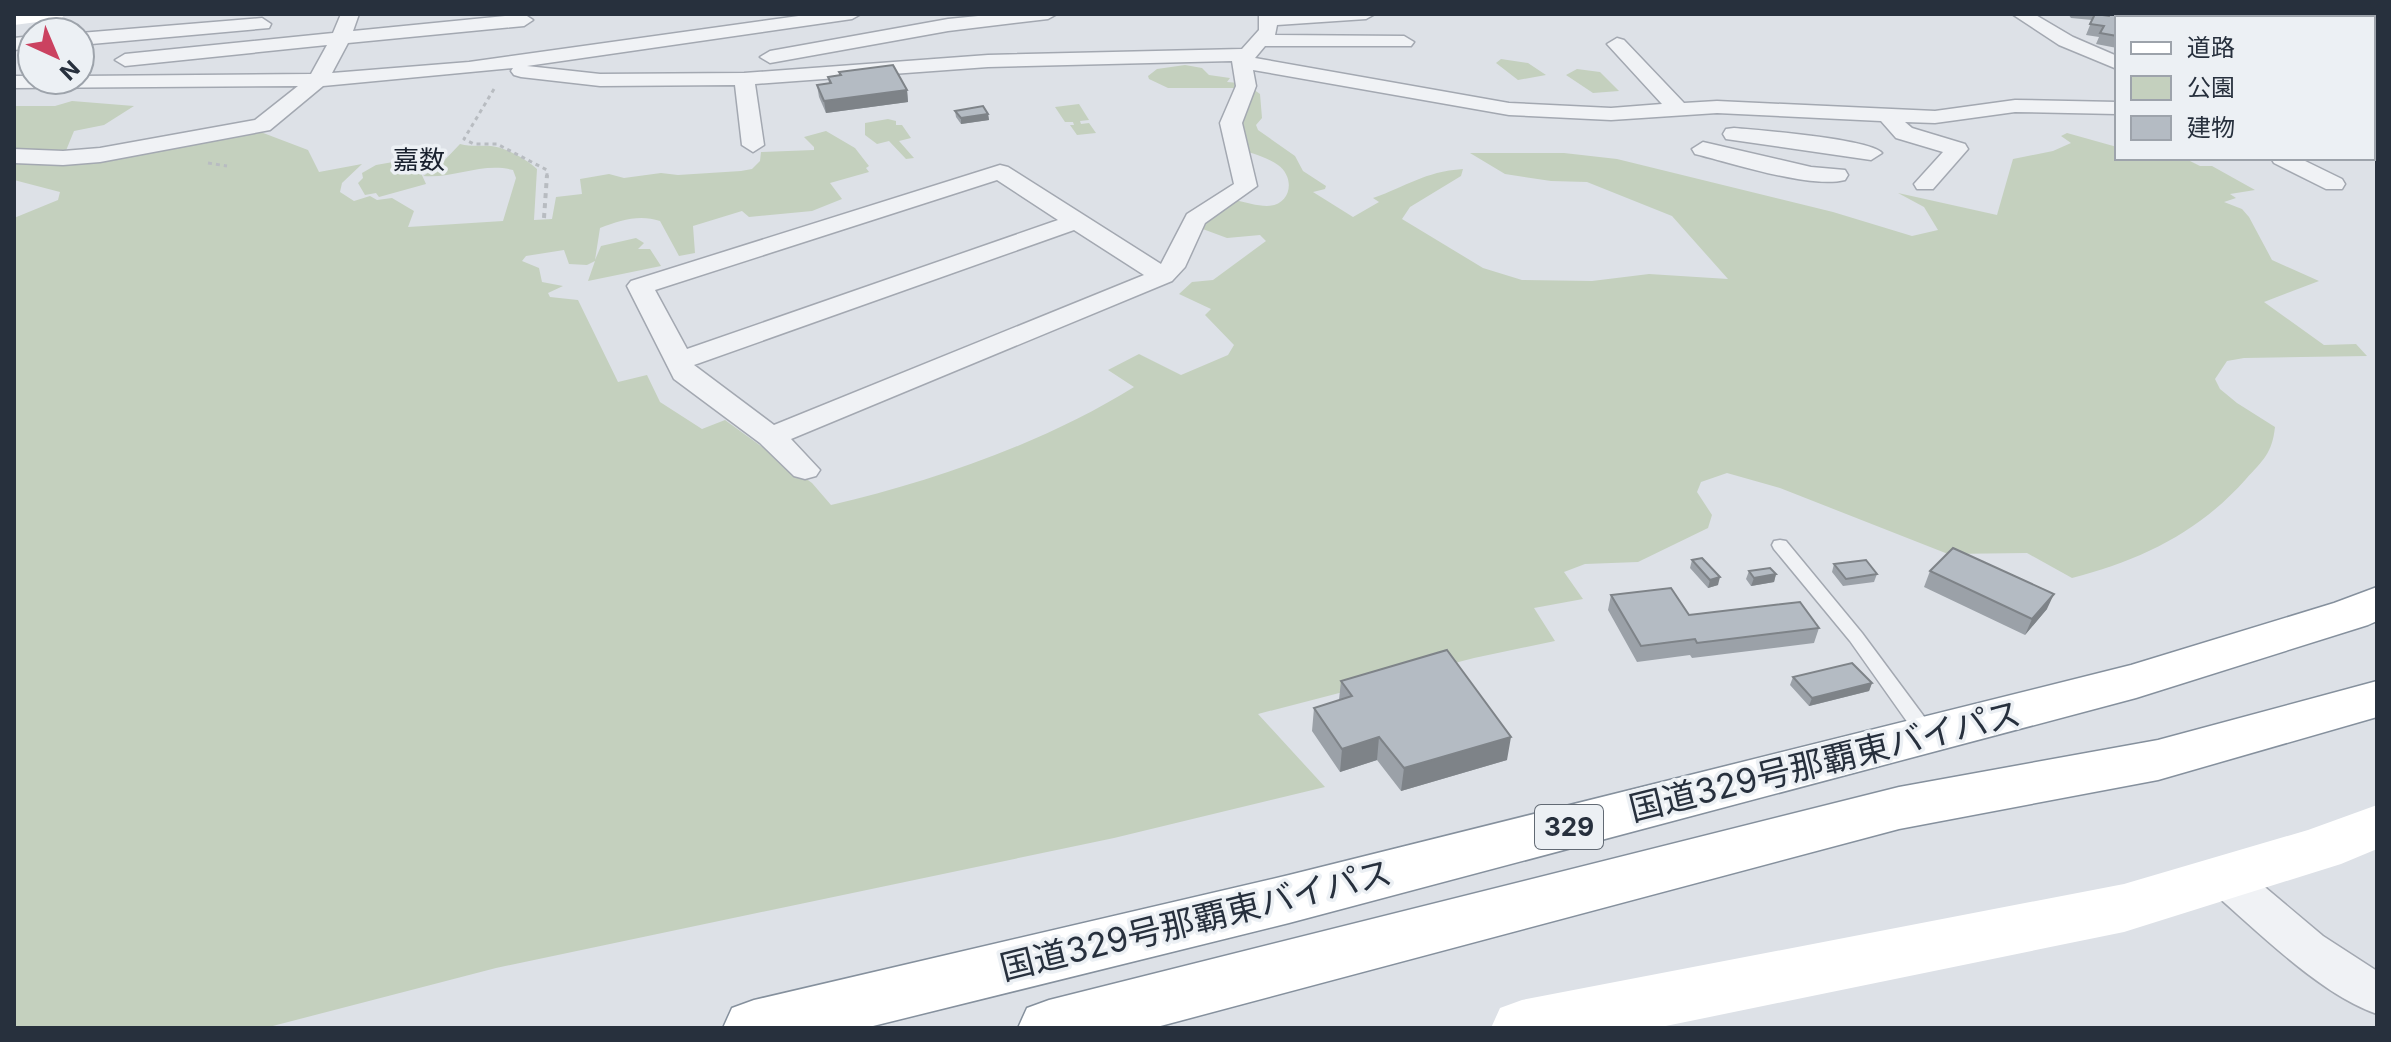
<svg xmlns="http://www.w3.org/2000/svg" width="2391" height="1042" viewBox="0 0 2391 1042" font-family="Inter,'Noto Sans JP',sans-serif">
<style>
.green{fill:#c4d0be}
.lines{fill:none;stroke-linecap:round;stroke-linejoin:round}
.lane-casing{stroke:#a3a8b1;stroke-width:3}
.street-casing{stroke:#a3a8b1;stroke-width:3}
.highway-casing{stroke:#85909d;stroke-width:3}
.path-far1{stroke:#b8bcc1;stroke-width:3;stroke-dasharray:4 4;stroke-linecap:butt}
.path{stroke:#b8bcc1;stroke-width:4;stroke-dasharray:5 5;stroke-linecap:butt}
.lane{fill:#f0f2f5;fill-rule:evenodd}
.street{fill:#f0f2f5;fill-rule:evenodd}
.secondary{fill:#fff;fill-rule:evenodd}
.highway{fill:#fff;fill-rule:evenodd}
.wall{fill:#9ba1a8}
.shaded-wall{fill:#7e8388}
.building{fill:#b4bbc3;stroke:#7e8388;stroke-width:2}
.labels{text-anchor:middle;stroke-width:7;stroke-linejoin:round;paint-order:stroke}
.far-quarter-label{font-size:26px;fill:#19212e;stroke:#ecf0f4}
.shield{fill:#ecf0f4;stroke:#626a74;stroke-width:2}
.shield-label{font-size:26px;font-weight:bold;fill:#27303d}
.near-street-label{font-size:34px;fill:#27303d;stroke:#ecf0f4}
</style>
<rect width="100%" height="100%" fill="#dde1e7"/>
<path class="green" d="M1501,59l27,4 18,12 -28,5 -22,-17z
M1185,65l17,3 7,7 21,3 -3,4 12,1 -1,5h-70l-19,-9 -1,-3 9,-7z
M1577,69l23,3 19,19 -26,2 -27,-18z
M1253,89l7,5 2,24 -6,7 2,5 37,26 8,15 23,15 -1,3 -12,3 40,25 26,-15 -6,-4c35,-12 50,-26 90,-29l-2,7 -51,31 -8,12 81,49 39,12 70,1 57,-7 79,5 -56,-63 -85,-34 -36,-1 -46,-7 -35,-21h94l53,6 216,53 79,24 26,-6 -14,-23 -26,-14 99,22 16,-56 40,-8 18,-8 -10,-7 6,-3 50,14v11h67l16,8h12l43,24 -25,4 6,4 -12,4 18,7 7,8 23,43 47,21 -55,21 60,43 32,-1 11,12 -123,2 -17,3 -12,18 5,10 17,14 38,24c-3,27 -12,33 -29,52 -48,54 -105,81 -174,99l-45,-25 -79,1 -168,-66 -53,-15 -26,9 -4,10 15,23 -4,13 -70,34 -53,2 -21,8 19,27 -49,9 21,33 -81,17 -216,56 67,73 -211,51 -618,130 -231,60h-251v-810l44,-18 2,-8 -46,-12v-74h41l17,-5 62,5 -30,19 -30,6 -9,22 193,-22 50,19 11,22 43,-8 -20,19 -2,9 14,9 16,-5 7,4 15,-2 22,13 -6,16 95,-6 13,-43 -3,-8c-31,-8 -59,9 -90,6l16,-10 21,-22c12,3 20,1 31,2 14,1 36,14 46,23l-3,51 18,-1 4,-22 26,-3 -2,-15 29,-5 15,4 37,-5 17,2 63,-4 11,-2 8,-8 1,-9 53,-2v-3l-10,-10 22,-6 29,17 14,18 -3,2 3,4 -39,11 12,16 -30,12 -63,6 -7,-6 -49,15 2,27 -16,3 -19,-35c-20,-7 -40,-1 -60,7l-5,32 6,-14 35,-8 8,5 -6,6h12l11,17 -73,15 7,-20 -8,4 -18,-1 -5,-14 -38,6 -4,5 17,7 3,14 21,4 -15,7 2,4 28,3 40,82 29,-7 13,27 42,27 23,-9 87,63 19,22c101,-23 215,-63 303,-118l-26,-17 31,-16 42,21 47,-20 6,-10 -29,-30 6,-6 -32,-15 13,-12 21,-2 53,-39 -6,-6 -33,3 -27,-10 34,-28c11,2 23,6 33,6 24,0 29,-28 11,-41 -8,-6 -20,-10 -30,-13l-6,-28z
M1079,104l10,16 -9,1 1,3 8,-1 7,10 -19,2 -7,-10h4l-1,-3h-8l-10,-15z
M888,119l8,2v4h6l9,13 -12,3 15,17 -8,1 -17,-18 -12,3 -12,-9v-12z
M393,162l28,11 5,11 -47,13 -3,-4 -11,2 -7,-12 5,-5 -1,-5 14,-8z"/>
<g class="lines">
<g class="lane-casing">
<path id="lane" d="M1780,540l6,1 76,92 72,97 2,5 -2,5 -7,2 -7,-2 -70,-99 -76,-92 -2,-4 2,-4z"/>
</g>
<g class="street-casing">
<path id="street" d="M341,14h18l-6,17 171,-17 9,6 -9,6 -176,17 -16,30 137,-11 344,-48h48l-9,5 -325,47 73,8 144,-1 244,-18 254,-6 17,-19v-16h116l-9,5 -89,6 -2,10 129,1 10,6 -3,4h-146l-10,12 254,45 102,5 51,-4 -55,-60 10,-6 7,2 60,63 33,-2 218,10 80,-11 102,2v12l-102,-2 -80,11 -30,-1 7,6 53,16 3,5 -35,40h-16l-3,-5 29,-32 -47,-14 -15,-17 -164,-8 -106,7 -102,-5 -256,-45 3,16 -14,37 15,63 -52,37 -20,44 -13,14 -381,158 29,31 -4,6 -11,3 -11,-3 -34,-33 -86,-64 -47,-93 4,-5 369,-116 8,2 153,97 26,-50 47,-30 -14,-61 16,-37 -4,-25 -244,6 -233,17 9,61 -11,7 -11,-7 -7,-60 -135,1 -79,-9 -7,-2 -3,-4 2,-3 -190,18 -53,44 -170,32 -37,3 -49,-2v-14l49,2 37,-3 155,-28 43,-34 -284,2v-12h18v4h48v-4l231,-2 16,-29 -202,21 -10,-6 10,-6 208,-21zM997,180l61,40 -371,129 -32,-59zM1074,230l70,45 -370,150 -80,-60z
M998,14h59l-9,5 -100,12 -178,32 -10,-6 10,-6 178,-32z
M2012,14h22l39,23 44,19v13l-58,-24z
M2186,14h18v4h-18z
M2300,14h18l-2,4h-18z
M262,18l9,6 -2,4 -189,17v-12z
M32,36v12l-18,2v-12z
M2377,107v12l-4,1v-12z
M1734,128c24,2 137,11 148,25l-11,7 -145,-21 -3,-5 3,-5z
M1703,142l108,25 34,3 3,5 -3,5c-35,9 -113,-17 -150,-26l-3,-5z
M2271,158h28l43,21 3,5 -3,5h-16l-52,-26z
M2226,862l15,5 82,69 54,35v43c-58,-20 -119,-83 -166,-123l-6,-12 6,-12z"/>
</g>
<g class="highway-casing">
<path id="highway" d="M2377,587v34l-9,4 -232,73 -847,225 -424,105h-142l9,-20 22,-8 535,-125 842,-210 203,-62z
M2377,681v36l-219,63 -259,49 -746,199h-135l9,-20 22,-8 850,-213 259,-47z"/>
</g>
<path class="path-far1" d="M494,89l-30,50 10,5h23l50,26v7
M208,163l19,3"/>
<path class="path" d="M544,218l3,-43"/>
<use href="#lane" class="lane"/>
<use href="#street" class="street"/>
<path class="secondary" d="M14,14h51l-4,5 -47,6z
M2377,805v44l-36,15 -217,68 -468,96h-165l9,-20 22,-8 602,-116 184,-54z"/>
<use href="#highway" class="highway"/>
</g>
<path class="wall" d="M2068,14h82l-33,4v30l-21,-4 3,-7 -13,-2 6,-15 -21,-2z
M839,72l68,18 1,12 -82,11 -7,-16 -2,-12 12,-2 -1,-6 11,-1z
M955,111l33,3 1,6 -28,4 -5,-7z
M1692,560l26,25 -10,3 -18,-20z
M1834,564l43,10 -3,8 -31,4 -11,-14z
M1749,571l27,3 -2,8 -23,4 -5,-7z
M1930,571l117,38 -22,26 -101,-48z
M1611,595l78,20 130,13 -5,15 -122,15 -2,-3 -53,7 -29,-52z
M1793,677l79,6 -3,8 -60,15 -19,-21z
M1341,681l166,79 -106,31 -24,-31 -37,12 -28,-41 2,-23 25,-8z"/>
<path class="shaded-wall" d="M907,90l1,12 -82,11 -2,-12z
M988,114l1,6 -28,4v-6z
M1776,574l-2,8 -23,4 3,-8z
M1720,577l-2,8 -10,3 2,-8z
M2054,594l-7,15 -22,26 7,-16z
M1872,683l-3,8 -60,15 3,-8z
M1379,737l-2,23 -37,12 2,-23z
M1511,737l-4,23 -106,31 3,-23z"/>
<path class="building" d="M2095,14l14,2 1,-2 41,1 -2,3h-32v18l-17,-3 4,-7 -14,-2z
M893,65l14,25 -83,11 -7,-16 14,-2 -3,-6 13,-2 -2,-3z
M983,106l5,8 -27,4 -6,-7z
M1953,548l101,46 -22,25 -102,-48z
M1702,558l18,19 -10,3 -18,-20z
M1866,560l11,14 -31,5 -12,-15z
M1770,568l6,6 -22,4 -5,-7z
M1671,588l18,27 111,-13 19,26 -122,15 -2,-4 -54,7 -30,-51z
M1447,650l64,87 -107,31 -25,-31 -37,12 -28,-41 38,-12 -11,-15z
M1852,663l20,20 -60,15 -19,-21z"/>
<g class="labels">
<g class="far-quarter-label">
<text x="419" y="169">嘉数</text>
</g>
<rect class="shield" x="1535" y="805" width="68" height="44" rx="6"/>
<g class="shield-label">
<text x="1569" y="836">329</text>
</g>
<g class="near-street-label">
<text transform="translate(1825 761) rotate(-14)" y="12">国道329号那覇東バイパス</text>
<text transform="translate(1196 920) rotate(-14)" y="12">国道329号那覇東バイパス</text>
</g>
</g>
<rect width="2391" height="1042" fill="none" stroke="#27303d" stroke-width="32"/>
<rect x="2115" y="16" width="260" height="144" fill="#ecf0f4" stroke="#9da3ab" stroke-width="2"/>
<rect x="2131" y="42" width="40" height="12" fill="#ffffff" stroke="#9da3ab" stroke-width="2"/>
<text x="2187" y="56" font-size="24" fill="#27303d">道路</text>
<rect x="2131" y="76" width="40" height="24" fill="#c4d0be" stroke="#9da3ab" stroke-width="2"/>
<text x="2187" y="96" font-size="24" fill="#27303d">公園</text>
<rect x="2131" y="116" width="40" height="24" fill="#b4bbc3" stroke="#9da3ab" stroke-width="2"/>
<text x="2187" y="136" font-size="24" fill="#27303d">建物</text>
<g transform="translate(56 56) rotate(136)"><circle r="38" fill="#ecf0f4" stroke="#9da3ab" stroke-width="2"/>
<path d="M0-6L14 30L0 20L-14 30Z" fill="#cb4260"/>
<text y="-12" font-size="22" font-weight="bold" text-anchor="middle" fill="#27303d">N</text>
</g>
</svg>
